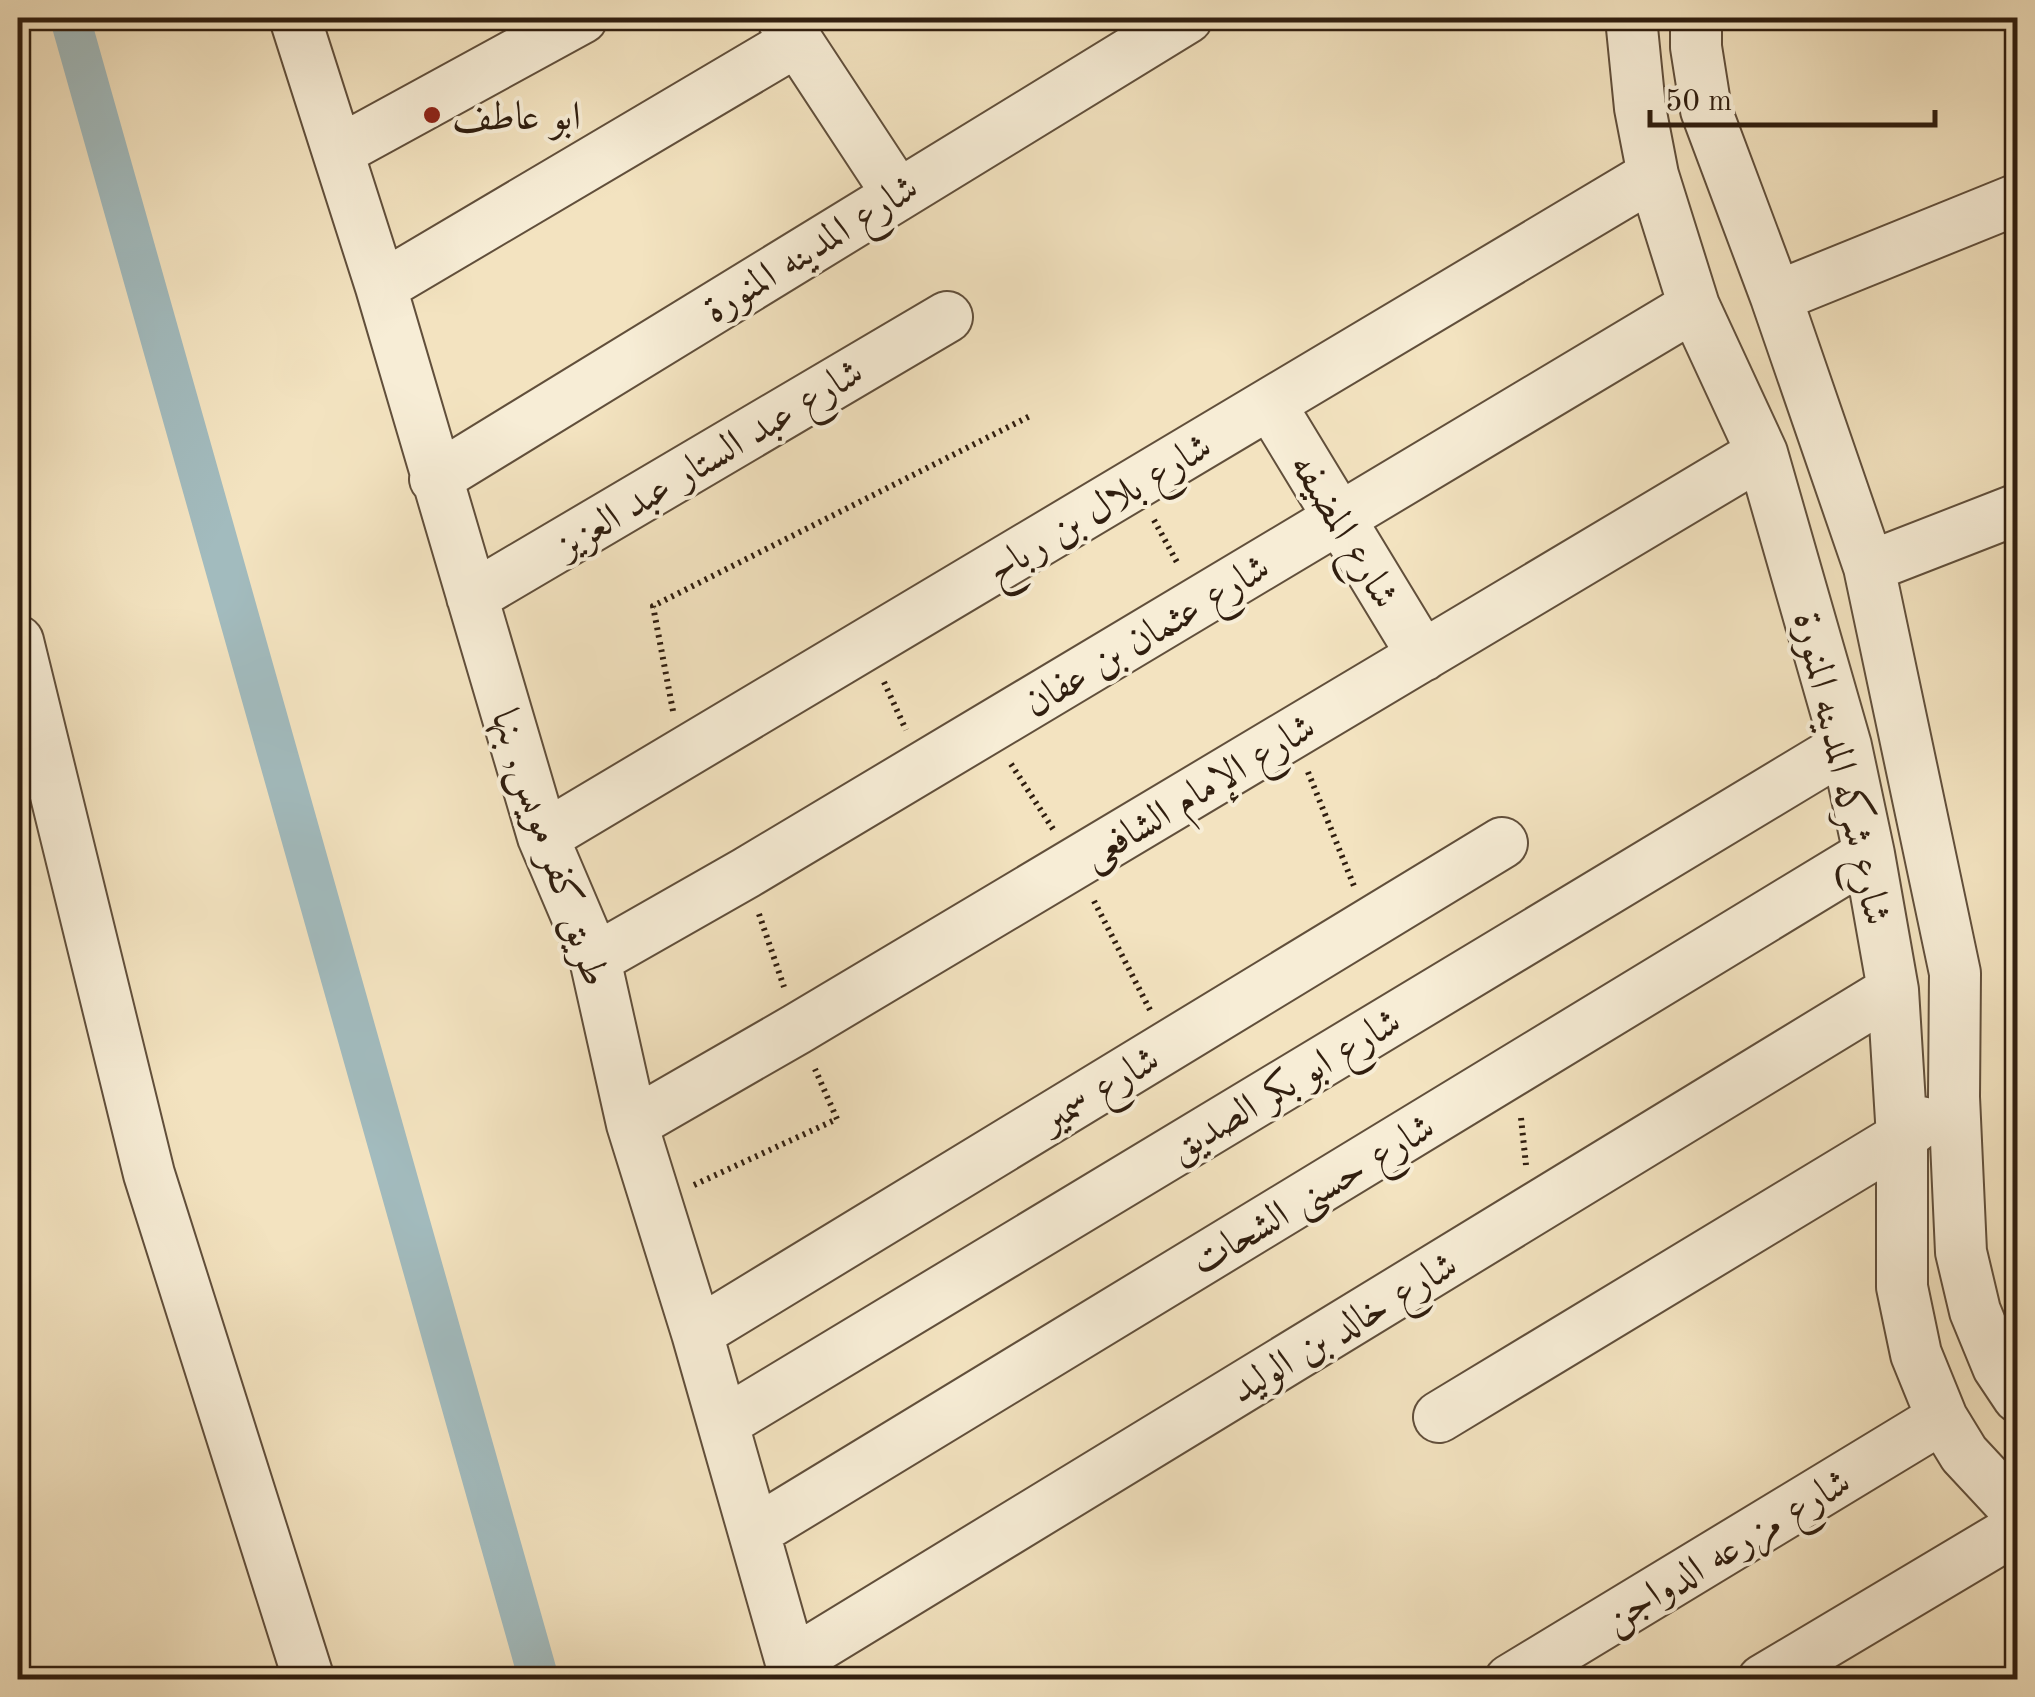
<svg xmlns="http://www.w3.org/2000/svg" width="2035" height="1697" viewBox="0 0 2035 1697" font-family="'Old Standard TT',Amiri,serif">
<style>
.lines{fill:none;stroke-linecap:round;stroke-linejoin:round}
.canal{stroke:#a2bbbe;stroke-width:40}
.minor-casing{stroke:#614f3b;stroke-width:54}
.path{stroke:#301e0f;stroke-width:6;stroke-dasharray:2.5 5;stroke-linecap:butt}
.minor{stroke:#f7edd6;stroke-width:50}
.poi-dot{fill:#8f2418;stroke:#f7edd6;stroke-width:4}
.labels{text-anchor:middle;stroke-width:8;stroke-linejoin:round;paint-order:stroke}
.poi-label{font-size:40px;fill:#301e0f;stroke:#f7edd6;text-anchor:start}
.street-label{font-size:40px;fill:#301e0f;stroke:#f7edd6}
</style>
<rect width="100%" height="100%" fill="#f3e3c0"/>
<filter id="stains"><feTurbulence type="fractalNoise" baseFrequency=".002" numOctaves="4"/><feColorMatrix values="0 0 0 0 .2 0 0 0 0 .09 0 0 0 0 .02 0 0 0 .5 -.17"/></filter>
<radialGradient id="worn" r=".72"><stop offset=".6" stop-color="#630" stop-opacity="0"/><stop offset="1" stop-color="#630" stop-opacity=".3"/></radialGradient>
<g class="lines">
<path class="canal" d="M70,18l469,1662"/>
<g class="minor-casing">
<path id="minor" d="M295,18l86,269 162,550 52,122 37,165 65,209 99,347
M782,18l115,175
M1631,18l9,90 13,67 41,131 68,147 84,293 23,108 24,136 9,147v150l14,67 26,64 22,36 54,58
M1696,18v29l10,63 70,187 93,270 86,406 -1,124 7,155 14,59 23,56 20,30
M339,151l243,-133
M381,287l416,-246
M1776,297l242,-98
M1270,404l153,252
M435,479l752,-461
M1869,567l149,-58
M472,597l475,-280
M18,641l131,533 160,506
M543,837l1110,-662
M595,959l151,-86 948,-567
M632,1124l165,-95 965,-576
M697,1333l805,-490
M1439,1417l463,-280 19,-15
M723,1423l1123,-677
M754,1532l1115,-678
M792,1662l1101,-672
M1510,1680l432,-262
M1763,1680l255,-152"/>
</g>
<path class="path" d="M1154,520l25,46
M884,682l22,48
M673,711l-20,-105 377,-190
M1011,764l42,65
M1308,772l46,114
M1094,901l56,109
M759,914l25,73
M1521,1118l5,47
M694,1185l143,-66 -22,-50"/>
<use href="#minor" class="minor"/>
</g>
<circle class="poi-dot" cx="432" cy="115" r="10"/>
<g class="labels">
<g class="poi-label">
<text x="452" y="129">ابو عاطف</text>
</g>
<g class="street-label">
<text transform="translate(810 247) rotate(-32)" y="14">شارع المدينه المنورة</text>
<text transform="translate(709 457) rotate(-31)" y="14">شارع عبد الستار عبد العزيز</text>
<text transform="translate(1098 507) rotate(-31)" y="14">شارع بلال بن رباح</text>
<text transform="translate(1346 530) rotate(59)" y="14">شارع المضيفه</text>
<text transform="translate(1146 634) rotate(-31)" y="14">شارع عثمان بن عفان</text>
<text transform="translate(1844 768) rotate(77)" y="14">شارع شركه المدينه المنورة</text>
<text transform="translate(1198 790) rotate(-31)" y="14">شارع الإمام الشافعى</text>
<text transform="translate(552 847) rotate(71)" y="14">طريق كفر مويس, بنها</text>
<text transform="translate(1284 1084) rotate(-31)" y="14">شارع ابو بكر الصديق</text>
<text transform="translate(1099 1088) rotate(-31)" y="14">شارع سمير</text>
<text transform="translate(1312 1193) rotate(-31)" y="14">شارع حسنى الشحات</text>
<text transform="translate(1343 1326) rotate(-31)" y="14">شارع خالد بن الوليد</text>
<text transform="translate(1726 1549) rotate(-31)" y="14">شارع مزرعه الدواجن</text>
</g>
</g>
<rect width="2035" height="1697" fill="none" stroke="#f3e3c0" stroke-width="60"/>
<rect x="20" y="20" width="1995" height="1657" fill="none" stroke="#301e0f" stroke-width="5"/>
<rect x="30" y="30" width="1975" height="1637" fill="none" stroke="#301e0f" stroke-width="2.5"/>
<path d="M1650 110v15h285v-15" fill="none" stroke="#301e0f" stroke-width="5"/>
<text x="1665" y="110" font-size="30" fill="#301e0f" stroke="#f7edd6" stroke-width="8" paint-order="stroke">50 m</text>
<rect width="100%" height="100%" filter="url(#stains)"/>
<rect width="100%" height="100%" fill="url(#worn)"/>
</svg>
